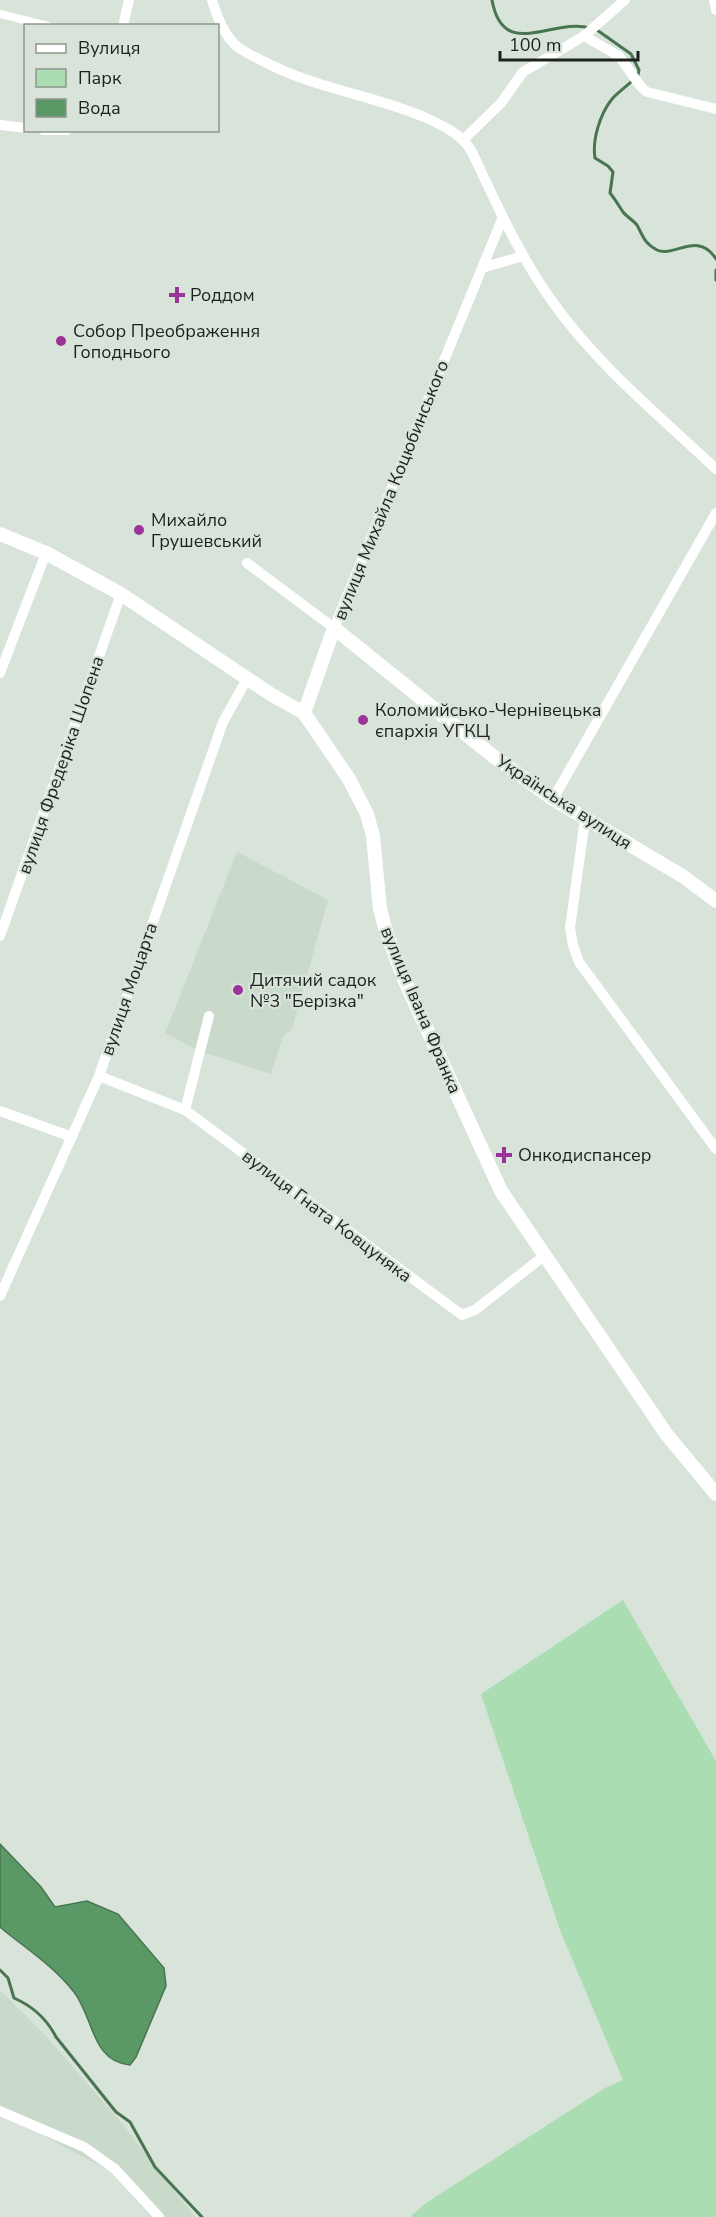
<svg xmlns="http://www.w3.org/2000/svg" width="716" height="2217" viewBox="0 0 716 2217" font-family="'Nunito Sans',sans-serif">
<style>
.built{fill:#c9d9ca}
.green{fill:#aaddb1}
.water{fill:#5a9965;stroke:#487550;stroke-width:1.5}
.lines{fill:none;stroke-linecap:round;stroke-linejoin:round}
.stream{stroke:#487550;stroke-width:3}
.pedestrian{stroke:#fff;stroke-width:8}
.minor{stroke:#fff;stroke-width:10}
.tertiary{stroke:#fff;stroke-width:14}
.poi-dot{fill:#9a3498;stroke:#d8e3d9;stroke-width:2}
.labels{text-anchor:middle;stroke-width:4.5;stroke-linejoin:round;paint-order:stroke}
.poi-label{font-size:18px;fill:#1e221f;stroke:#d8e3d9;text-anchor:start}
.street-label{font-size:18px;fill:#1e221f;stroke:#d8e3d9}
</style>
<rect width="100%" height="100%" fill="#d8e3d9"/>
<path class="built" d="M237,852l91,48 -36,129 -9,7 -12,38 -71,-23 -35,-18z
M0,1990l42,42 79,90 74,95h-45l-39,-46 -45,-23 -66,-37z"/>
<path class="green" d="M623,1600l93,161v456h-306l16,-14 179,-115 18,-8 -63,-150 -79,-236z"/>
<path class="water" d="M0,1844l41,43 14,20 32,-6 31,13 46,54 2,18 -30,71 -6,8c-39,-4 -36,-47 -56,-73 -20,-26 -49,-44 -74,-65z"/>
<g class="lines">
<path class="stream" d="M492,0c11,62 61,17 98,28
M597,30l34,24 8,16 -1,5
M633,80c-7,7 -15,12 -21,19 -12,15 -20,41 -17,59l13,8 5,6 -3,21c5,6 9,13 13,19 4,5 10,8 14,13 6,11 7,18 20,25 17,8 41,-20 59,9
M716,270v10
M0,1970l8,8 6,20c18,8 33,21 42,39l60,75 14,10 25,45 47,50"/>
<path class="pedestrian" d="M0,14l48,12"/>
<path class="minor" d="M212,0c4,15 13,38 27,48 7,5 16,9 24,13 50,27 109,34 161,56 18,8 38,17 48,35 24,51 47,103 80,149 45,64 108,115 164,168
M714,0l2,10
M123,26l6,-26
M584,36l35,20 22,31 6,5 69,17
M0,125l26,3
M43,130h24
M463,140l38,-37 22,-31 61,-36 41,-36
M482,268l41,-12
M247,563l87,65 169,-411
M0,673l46,-120
M553,799l163,-286
M585,819l-15,109 3,17 6,17 137,187
M0,936l121,-342
M99,1076l86,34 277,205 13,-5 69,-54
M185,1110l24,-94
M0,1111l72,26
M0,1296l99,-220 124,-354 24,-43
M0,2111l84,36 31,22 44,48"/>
<path class="tertiary" d="M0,534l46,19 75,41 151,101 32,18 45,66 18,35 6,22 7,73 5,19 19,51 97,212 166,244 49,59
M304,713l30,-85 159,128 60,43 131,78 32,24"/>
</g>
<g class="poi-dot">
<path d="M174 286h6v6h6v6h-6v6h-6v-6h-6v-6h6z"/>
<circle cx="61" cy="341" r="6"/>
<circle cx="139" cy="530" r="6"/>
<circle cx="363" cy="720" r="6"/>
<circle cx="238" cy="990" r="6"/>
<path d="M501 1146h6v6h6v6h-6v6h-6v-6h-6v-6h6z"/>
</g>
<g class="labels">
<g class="poi-label">
<text x="190" y="301">Роддом</text>
<text x="73" y="337">Собор Преображення<tspan x="73" dy="21">Гоподнього</tspan></text>
<text x="151" y="526">Михайло<tspan x="151" dy="21">Грушевський</tspan></text>
<text x="375" y="716">Коломийсько-Чернівецька<tspan x="375" dy="21">єпархія УГКЦ</tspan></text>
<text x="250" y="986">Дитячий садок<tspan x="250" dy="21">№3 "Берізка"</tspan></text>
<text x="518" y="1161">Онкодиспансер</text>
</g>
<g class="street-label">
<text transform="translate(391 490) rotate(-68)" y="6">вулиця Михайла Коцюбинського</text>
<text transform="translate(61 765) rotate(-71)" y="6">вулиця Фредеріка Шопена</text>
<text transform="translate(564 802) rotate(33)" y="6">Українська вулиця</text>
<text transform="translate(129 989) rotate(-71)" y="6">вулиця Моцарта</text>
<text transform="translate(421 1010) rotate(67)" y="6">вулиця Івана Франка</text>
<text transform="translate(327 1216) rotate(37)" y="6">вулиця Гната Ковцуняка</text>
</g>
</g>
<rect x="24" y="24" width="195" height="108" fill="#d8e3d9" stroke="#8e968f" stroke-width="1.5"/>
<rect x="36" y="44" width="30" height="9" fill="#ffffff" stroke="#8e968f" stroke-width="1.5"/>
<text x="78" y="54" font-size="18" fill="#1e221f">Вулиця</text>
<rect x="36" y="69" width="30" height="18" fill="#aaddb1" stroke="#8e968f" stroke-width="1.5"/>
<text x="78" y="84" font-size="18" fill="#1e221f">Парк</text>
<rect x="36" y="99" width="30" height="18" fill="#5a9965" stroke="#8e968f" stroke-width="1.5"/>
<text x="78" y="114" font-size="18" fill="#1e221f">Вода</text>
<path d="M500 51v9h138v-9" fill="none" stroke="#1e221f" stroke-width="3"/>
<text x="509" y="51" font-size="18" fill="#1e221f" stroke="#d8e3d9" stroke-width="4.5" paint-order="stroke">100 m</text>
</svg>
